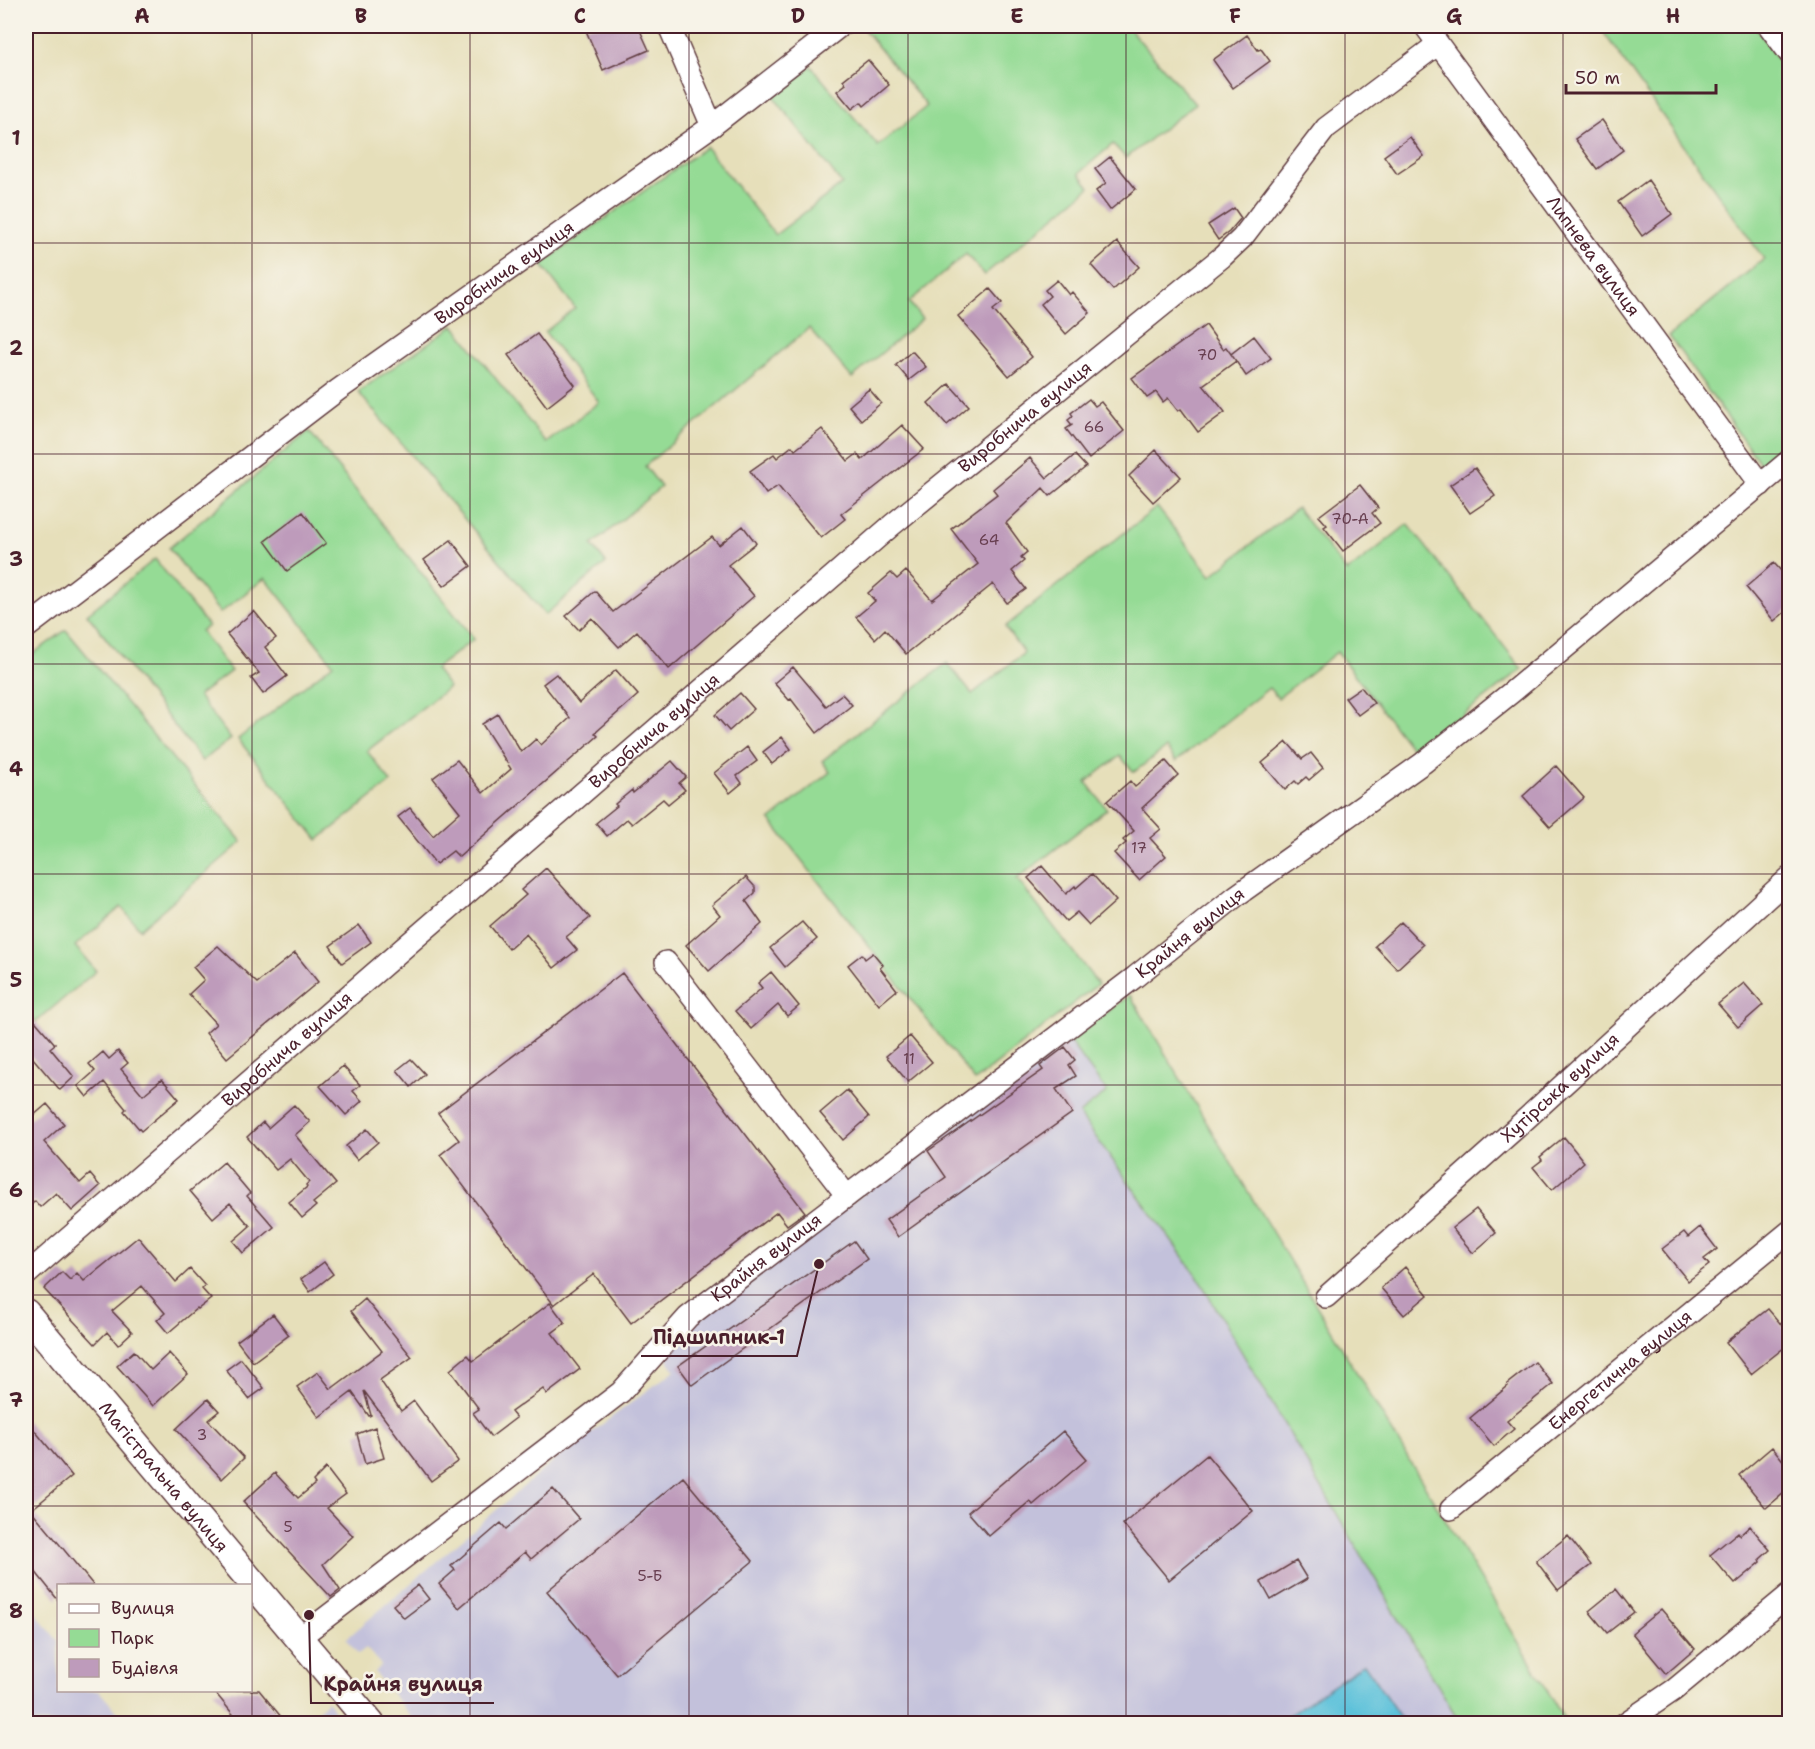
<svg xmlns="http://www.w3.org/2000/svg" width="1815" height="1749" viewBox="0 0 1815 1749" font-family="'Shantell Sans',sans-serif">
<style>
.industrial{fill:#c3c1db}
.green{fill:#95db95;stroke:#707d60;stroke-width:1.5}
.water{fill:#5cc1da;stroke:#537082;stroke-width:1.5}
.building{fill:#be9bbb}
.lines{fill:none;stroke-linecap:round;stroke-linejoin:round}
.minor-casing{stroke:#613c40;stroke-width:24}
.tertiary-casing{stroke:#613c40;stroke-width:30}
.minor{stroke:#fff;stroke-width:21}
.tertiary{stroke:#fff;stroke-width:27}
.grid{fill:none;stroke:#4a1f2b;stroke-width:1.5;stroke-opacity:0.55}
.labels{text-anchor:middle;stroke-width:5;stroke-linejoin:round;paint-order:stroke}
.number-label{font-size:15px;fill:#673e4f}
.street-label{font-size:18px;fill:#4a1f2b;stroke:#f7f3e8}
.leader{fill:none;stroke:#4a1f2b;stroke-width:2}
.callout-dot{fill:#4a1f2b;stroke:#f7f3e8;stroke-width:2}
.callout-label{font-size:20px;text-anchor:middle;font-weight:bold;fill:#4a1f2b;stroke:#f7f3e8;stroke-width:5;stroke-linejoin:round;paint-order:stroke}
.neatline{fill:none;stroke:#4a1f2b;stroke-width:2}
.grid-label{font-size:20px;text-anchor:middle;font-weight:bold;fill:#4a1f2b}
</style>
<rect width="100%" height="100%" fill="#f7f3e8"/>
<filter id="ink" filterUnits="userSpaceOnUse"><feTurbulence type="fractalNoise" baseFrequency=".0167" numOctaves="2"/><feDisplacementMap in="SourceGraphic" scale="12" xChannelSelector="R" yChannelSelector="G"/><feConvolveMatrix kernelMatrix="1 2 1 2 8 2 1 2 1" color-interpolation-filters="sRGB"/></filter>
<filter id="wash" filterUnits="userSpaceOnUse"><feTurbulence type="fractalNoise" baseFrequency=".008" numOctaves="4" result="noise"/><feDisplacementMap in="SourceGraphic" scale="24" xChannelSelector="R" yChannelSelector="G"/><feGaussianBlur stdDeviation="1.35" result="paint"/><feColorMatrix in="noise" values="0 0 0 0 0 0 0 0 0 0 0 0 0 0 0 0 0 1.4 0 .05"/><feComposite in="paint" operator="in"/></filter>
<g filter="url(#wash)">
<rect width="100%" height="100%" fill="#e6dfba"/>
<path class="industrial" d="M1069,1041l39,52 -28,21 117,162 263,447h-1044l-42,-51 7,-7 -15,-17 -8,6 -12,-15 211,-181 118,-88 -10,-14 28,-31 157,-121z
M26,1601l32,40v49l41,1 28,32h-101z
M327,1701l17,22h-38z"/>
<path class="green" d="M861,26h266l68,78 -69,54 -13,-14 -34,29 11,14 -106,88 -18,-21 -57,48 13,17 -70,59 -43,-50 -164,138 16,21 -69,58 14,18 -61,52 -187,-223 96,-67 92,118 53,-41 -54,-70 30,-24 -34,-44 165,-117 69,88 67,-51 -69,-88 38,-30 67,80 49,-40z
M1599,26h156l34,49v371l-25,23 -95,-133 95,-77z
M309,431l165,208 -39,30 14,18 -82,64 24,31 -73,58 -80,-101 95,-75 -68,-86 -45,35 -51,-65z
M1157,507l54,69 86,-68 50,64 61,-48 114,145 -107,84 -78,-101 -59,46 -9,-10 -93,73 -10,-13 -32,24 -14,-16 -34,26 21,27 -90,70 81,105 -123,97 -205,-261 60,-48 -8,-11 125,-98 25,31 52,-41 -19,-26z
M155,559l53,67 -7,5 30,40 -33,25 33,43 -29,22 -115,-147z
M66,630l176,212 -102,87 -19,-22 -46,39 21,25 -60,51 -10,-13v-350z
M1130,995l437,728h-107l-263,-447 -118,-162 28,-22 -38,-51z"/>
<path class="water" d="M1364,1664l40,59h-118l-3,-4z"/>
<g id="blocks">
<path class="building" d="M584,26h54l11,24 -46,20z
M1247,35l11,15 3,-1 9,12 -37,27 -20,-28z
M868,60l21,25 -25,21 -3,-4 -9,7 -15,-18 9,-7 -3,-4z
M1602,120l21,30 -26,19 -22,-30z
M1410,137l14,19 -27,18 -13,-18z
M1110,157l26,32 -26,21 -14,-19 10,-8 -11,-14z
M1648,180l24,34 -30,22 -24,-34z
M1234,208l7,10 -12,14 -11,8 -10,-15z
M1117,242l22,25 -26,23 -22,-25z
M1057,280l12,15 3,-3 18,21 -24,21 -25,-30 9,-8 -5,-6z
M990,289l12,14 -9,7 39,47 -23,19 -51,-60z
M1206,325l17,24 3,-2 10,14 -33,24 22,27 -27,20 -17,-23 -3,2 -10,-13 -5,4 -7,-10 -9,6 -15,-20z
M537,334l38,51 -28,22 -39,-52z
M1254,336l17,22 -25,18 -15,-22z
M912,351l14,16 -17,13 -13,-15z
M949,384l20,22 -22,19 -19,-22z
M869,389l12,14 -20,17 -12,-14z
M1089,399l6,7 6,-4 23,29 -35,28 -23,-30 6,-4 -4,-5 5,-4 -2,-3z
M902,425l22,24 -83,65 4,5 -24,19 -43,-52 -12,8 -16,-23 24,-17 3,4 15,-12 3,4 27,-21 26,32 9,-7 5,6z
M1156,450l25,27 -28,25 -24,-26z
M1075,455l11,12 -36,29 -7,-8 -37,35 21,29 -6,5 3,4 -12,10 14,18 -19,14 -14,-19 -87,70 -21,-25 -10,10 -19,-22 19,-16 -7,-8 23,-20 6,6 9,-8 26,29 46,-36 -27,-35 46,-35 -4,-5 37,-31 17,20z
M1475,468l20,28 -25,17 -20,-28z
M1360,485l18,23 -6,5 8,10 -37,28 -19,-24 3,-2 -8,-9z
M303,512l23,31 -39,28 -22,-30z
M743,526l13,17 -28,22 26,31 -85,73 -32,-38 -18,16 -27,-29 -13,12 -13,-14 29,-25 18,21 99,-75 7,8z
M451,540l20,26 -27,20 -20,-26z
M1774,563l16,18v27l-16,13 -28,-34z
M254,611l22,27 -11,9 22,29 -24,18 -12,-16 8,-5 -32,-39z
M793,667l33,39 16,-12 10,11 -35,28 -26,-34 -2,1 -15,-17z
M616,670l22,25 -43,38 3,3 -139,121 -6,-6 -17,13 -38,-47 12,-9 23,28 27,-24 -27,-34 24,-18 26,33 28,-24 -29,-45 16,-10 23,38 15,-13 5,6 29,-27 -27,-34 13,-10 23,29z
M1361,687l13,16 -16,12 -13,-17z
M740,693l14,16 -25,22 -14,-16z
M782,737l9,12 -19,15 -9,-12z
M1287,742l15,17 9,-6 12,15 -14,12 -3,-3 -8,7 -3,-3 -10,9 -23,-27z
M747,747l10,14 -20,15 5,7 -12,10 -16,-20z
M672,761l14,16 -7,6 6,7 -17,14 -5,-5 -31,25 -5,-5 -20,17 -11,-13 21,-17 -2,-2 17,-14 1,3z
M1166,761l12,14 -36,33 19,21 -11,9 16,18 -27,24 -25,-27 12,-10 -3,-3 11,-9 -27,-30 23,-20 5,6z
M1556,766l28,32 -34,29 -27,-31z
M1042,866l24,28 9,-8 1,2 16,-14 24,27 -27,24 -12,-13 -11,9 -38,-43z
M546,868l44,50 -24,19 11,13 -23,18 -28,-34 -17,15 -19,-23 36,-31 -5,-5z
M746,877l9,10v6l-9,8 16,23 -53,47 -23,-26 34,-30 -8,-10z
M802,922l15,17 -32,28 -15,-19z
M1401,922l22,23 -26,24 -22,-23z
M359,925l12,17 -29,21 -12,-17z
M218,946l39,37 38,-30 23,29 -91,76 -21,-25 10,-9 -27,-30 15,-14 -11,-13z
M873,953l10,12 -3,3 17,22 -18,15 -31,-40 14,-11 3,5z
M771,972l28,34 -12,10 -9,-11 -27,24 -16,-18 27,-23 -4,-5z
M622,973l183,239 -18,13 -10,-13 -146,111 -37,-49 -40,31 -114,-150 19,-15 -21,-27z
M1744,983l19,22 -25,22 -20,-23z
M26,1013l8,10 2,-1 19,22 -5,4 24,29 -14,13 -34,-40z
M910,1036l22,26 -24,20 -22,-26z
M1065,1047l10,13 -6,5 7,11 -20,13 16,24 -174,124 -12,-17 60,-43 -18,-26 115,-81 -3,-4z
M118,1051l10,12 -7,6 22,26 19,-16 17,20 -38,32 -17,-20 2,-2 -22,-27 -17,15 -9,-11 17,-15 -6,-7 14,-12 6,7z
M411,1059l14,15 -14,13 -14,-17z
M343,1066l17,19 -7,6 9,10 -16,14 -26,-29z
M847,1090l22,27 -26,23 -23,-27z
M47,1104l17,20 -20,18 36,41 10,-9 10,12 -28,25 -16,-18 -16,14 -5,-6 -9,9v-88z
M294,1105l16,17 -15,13 41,49 -23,19 3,3 -14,12 -13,-16 18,-15 -1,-2 3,-3 -19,-23 -14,11 -29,-33 16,-15 5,6z
M367,1129l11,13 -21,18 -11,-14z
M1564,1137l20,25 -32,28 -19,-23 9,-7 -2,-3z
M224,1162l26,31 -3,3 27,31 -31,26 -10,-12 17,-15 -20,-23 -17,15 -23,-27z
M1476,1209l20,24 -23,20 -21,-25z
M1700,1227l17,22 -13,10 5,6 -21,16 -26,-32 22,-17 4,5z
M138,1237l38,45 14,-13 15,17 -3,3 9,10 -13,10 -1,-1 -29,25 -11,-13 8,-7 -23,-27 -30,25 20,21 -14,13 -11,-13 -12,12 -51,-55 18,-17 8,8 7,-7 7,8z
M854,1241l13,18 -175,126 -14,-19z
M324,1262l9,12 -23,18 -9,-13z
M1405,1267l23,28 -24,20 -23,-27z
M365,1299l47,58 -32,23 21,31 13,-10 44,60 -27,20 -67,-90 7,24 -2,1 -17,-24 -33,25 -22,-30 21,-15 13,17 51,-38 -31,-40z
M550,1303l15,20 -13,10 28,36 -33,25 -4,-5 -32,23 5,6 -25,19 -18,-24 6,-4 -29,-39 18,-15 5,6 11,-8z
M1768,1309l22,26v8l-39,31 -25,-32z
M273,1314l16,21 -36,27 -16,-21z
M134,1351l17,19 18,-17 19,21 -35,32 -36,-40z
M241,1359l23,29 -15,11 -23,-29z
M1535,1362l18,22 -46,37 7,8 -20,17 -24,-28 38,-32 -1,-2z
M208,1399l11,12 -11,9 36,38 -22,21 -46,-50z
M26,1420l46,56 -41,34 63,76h-36v14l-32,-40z
M375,1427l9,31 -19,6 -8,-30z
M1063,1431l24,28 -54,46 -3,-4 -41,35 -21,-24z
M1772,1447l18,22v19l-24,20 -27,-33z
M1207,1455l46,56 -84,69 -46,-56z
M326,1468l20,26 -19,14 26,28 -30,28 17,26 -9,7 -88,-95 32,-29 23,25 17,-14 -2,-3z
M683,1477l70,84 -136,114 -70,-84z
M553,1489l26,30 -48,40 -6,-7 -66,56 -20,-24 16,-14 -4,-4 50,-43 5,6z
M1750,1526l20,24 -10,9 1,3 -26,22 -25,-29 28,-23 2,3z
M1568,1536l23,29 -33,25 -22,-29z
M1296,1561l11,18 -36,21 -10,-18z
M418,1585l11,14 -25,19 -11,-13z
M1616,1589l18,23 -27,21 -18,-22z
M1661,1609l34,40 -29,25 -34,-41z
M213,1690h46l28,34h-46z"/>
</g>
</g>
<g filter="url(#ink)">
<use href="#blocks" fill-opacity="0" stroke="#613c40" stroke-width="1.5"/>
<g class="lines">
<g class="minor-casing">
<g id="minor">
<path d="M669,26l43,100"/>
<path id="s1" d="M1425,26l336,459"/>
<path d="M1769,26l21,28"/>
<path id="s2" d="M26,628l312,-238 374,-264 128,-100"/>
<path d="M666,962l181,234"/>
<path id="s3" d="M26,1275l866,-750 330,-268 20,-19 84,-110 112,-84"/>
<path id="s4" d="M1326,1297l190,-169 274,-251"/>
<path id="s5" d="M1451,1509l339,-278"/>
<path id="s6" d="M299,1638l322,-246 67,-75 447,-340 101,-81 187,-133 89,-71 278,-232"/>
<path d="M1624,1724l50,-34 116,-96"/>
</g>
</g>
<g class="tertiary-casing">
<g id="tertiary">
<path id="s7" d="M26,1313l345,411"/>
</g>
</g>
<use href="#minor" class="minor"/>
<use href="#tertiary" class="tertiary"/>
</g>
</g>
<path class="grid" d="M252,26v1698M470,26v1698M689,26v1698M908,26v1698M1126,26v1698M1345,26v1698M1563,26v1698M26,243h1764M26,454h1764M26,664h1764M26,874h1764M26,1085h1764M26,1295h1764M26,1506h1764"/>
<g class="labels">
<g class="number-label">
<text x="1207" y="360">70</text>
<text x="1094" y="432">66</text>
<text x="1350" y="524">70-А</text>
<text x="989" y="545">64</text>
<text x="1139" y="853">17</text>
<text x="909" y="1064">11</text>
<text x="202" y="1440">3</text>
<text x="288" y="1532">5</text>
<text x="650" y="1581">5-Б</text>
</g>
<g class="street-label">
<text dy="6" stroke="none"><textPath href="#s1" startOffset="285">Липнева вулиця</textPath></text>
<text dy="6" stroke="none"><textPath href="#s2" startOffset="596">Виробнича вулиця</textPath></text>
<text dy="6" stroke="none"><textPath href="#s3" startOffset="1317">Виробнича вулиця</textPath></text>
<text dy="6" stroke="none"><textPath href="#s3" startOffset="831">Виробнича вулиця</textPath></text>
<text dy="6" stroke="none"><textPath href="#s6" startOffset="1138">Крайня вулиця</textPath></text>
<text dy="6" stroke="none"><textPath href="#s3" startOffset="345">Виробнича вулиця</textPath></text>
<text dy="6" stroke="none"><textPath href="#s4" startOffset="314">Хутірська вулиця</textPath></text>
<text dy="6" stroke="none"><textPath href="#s6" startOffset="604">Крайня вулиця</textPath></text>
<text dy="6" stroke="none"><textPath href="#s5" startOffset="219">Енергетична вулиця</textPath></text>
<text dy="6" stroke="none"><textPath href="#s7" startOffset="214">Магістральна вулиця</textPath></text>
</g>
</g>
<path class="leader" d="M819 1264L797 1356H641M309 1615L311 1703H494"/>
<g class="callout-dot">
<circle cx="819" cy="1264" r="6"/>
<circle cx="309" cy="1615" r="6"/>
</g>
<g class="callout-label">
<text x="719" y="1344">Підшипник-1</text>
<text x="403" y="1691">Крайня вулиця</text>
</g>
<rect width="1815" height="1749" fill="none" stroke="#f7f3e8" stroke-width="66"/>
<rect x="57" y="1584" width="195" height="108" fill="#f7f3e8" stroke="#b29e9c" stroke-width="1.5"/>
<rect x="69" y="1604" width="30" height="9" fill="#ffffff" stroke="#b29e9c" stroke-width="1.5"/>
<text x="111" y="1614" font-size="18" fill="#4a1f2b">Вулиця</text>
<rect x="69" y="1629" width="30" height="18" fill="#95db95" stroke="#b29e9c" stroke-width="1.5"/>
<text x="111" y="1644" font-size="18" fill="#4a1f2b">Парк</text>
<rect x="69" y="1659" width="30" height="18" fill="#be9bbb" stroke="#b29e9c" stroke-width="1.5"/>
<text x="111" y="1674" font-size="18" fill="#4a1f2b">Будівля</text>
<path d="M1566 84v9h150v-9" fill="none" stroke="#4a1f2b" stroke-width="3"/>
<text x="1575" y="84" font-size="18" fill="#4a1f2b" stroke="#f7f3e8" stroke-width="4.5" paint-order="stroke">50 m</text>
<rect x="33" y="33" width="1749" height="1683" class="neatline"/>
<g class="grid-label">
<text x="142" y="23">A</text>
<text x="361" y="23">B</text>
<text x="580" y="23">C</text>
<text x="798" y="23">D</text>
<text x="1017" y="23">E</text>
<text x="1235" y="23">F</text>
<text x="1454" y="23">G</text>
<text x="1673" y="23">H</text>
<text x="16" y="145">1</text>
<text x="16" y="355">2</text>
<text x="16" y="566">3</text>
<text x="16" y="776">4</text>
<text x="16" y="987">5</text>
<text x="16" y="1197">6</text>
<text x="16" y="1407">7</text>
<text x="16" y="1618">8</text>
</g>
</svg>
